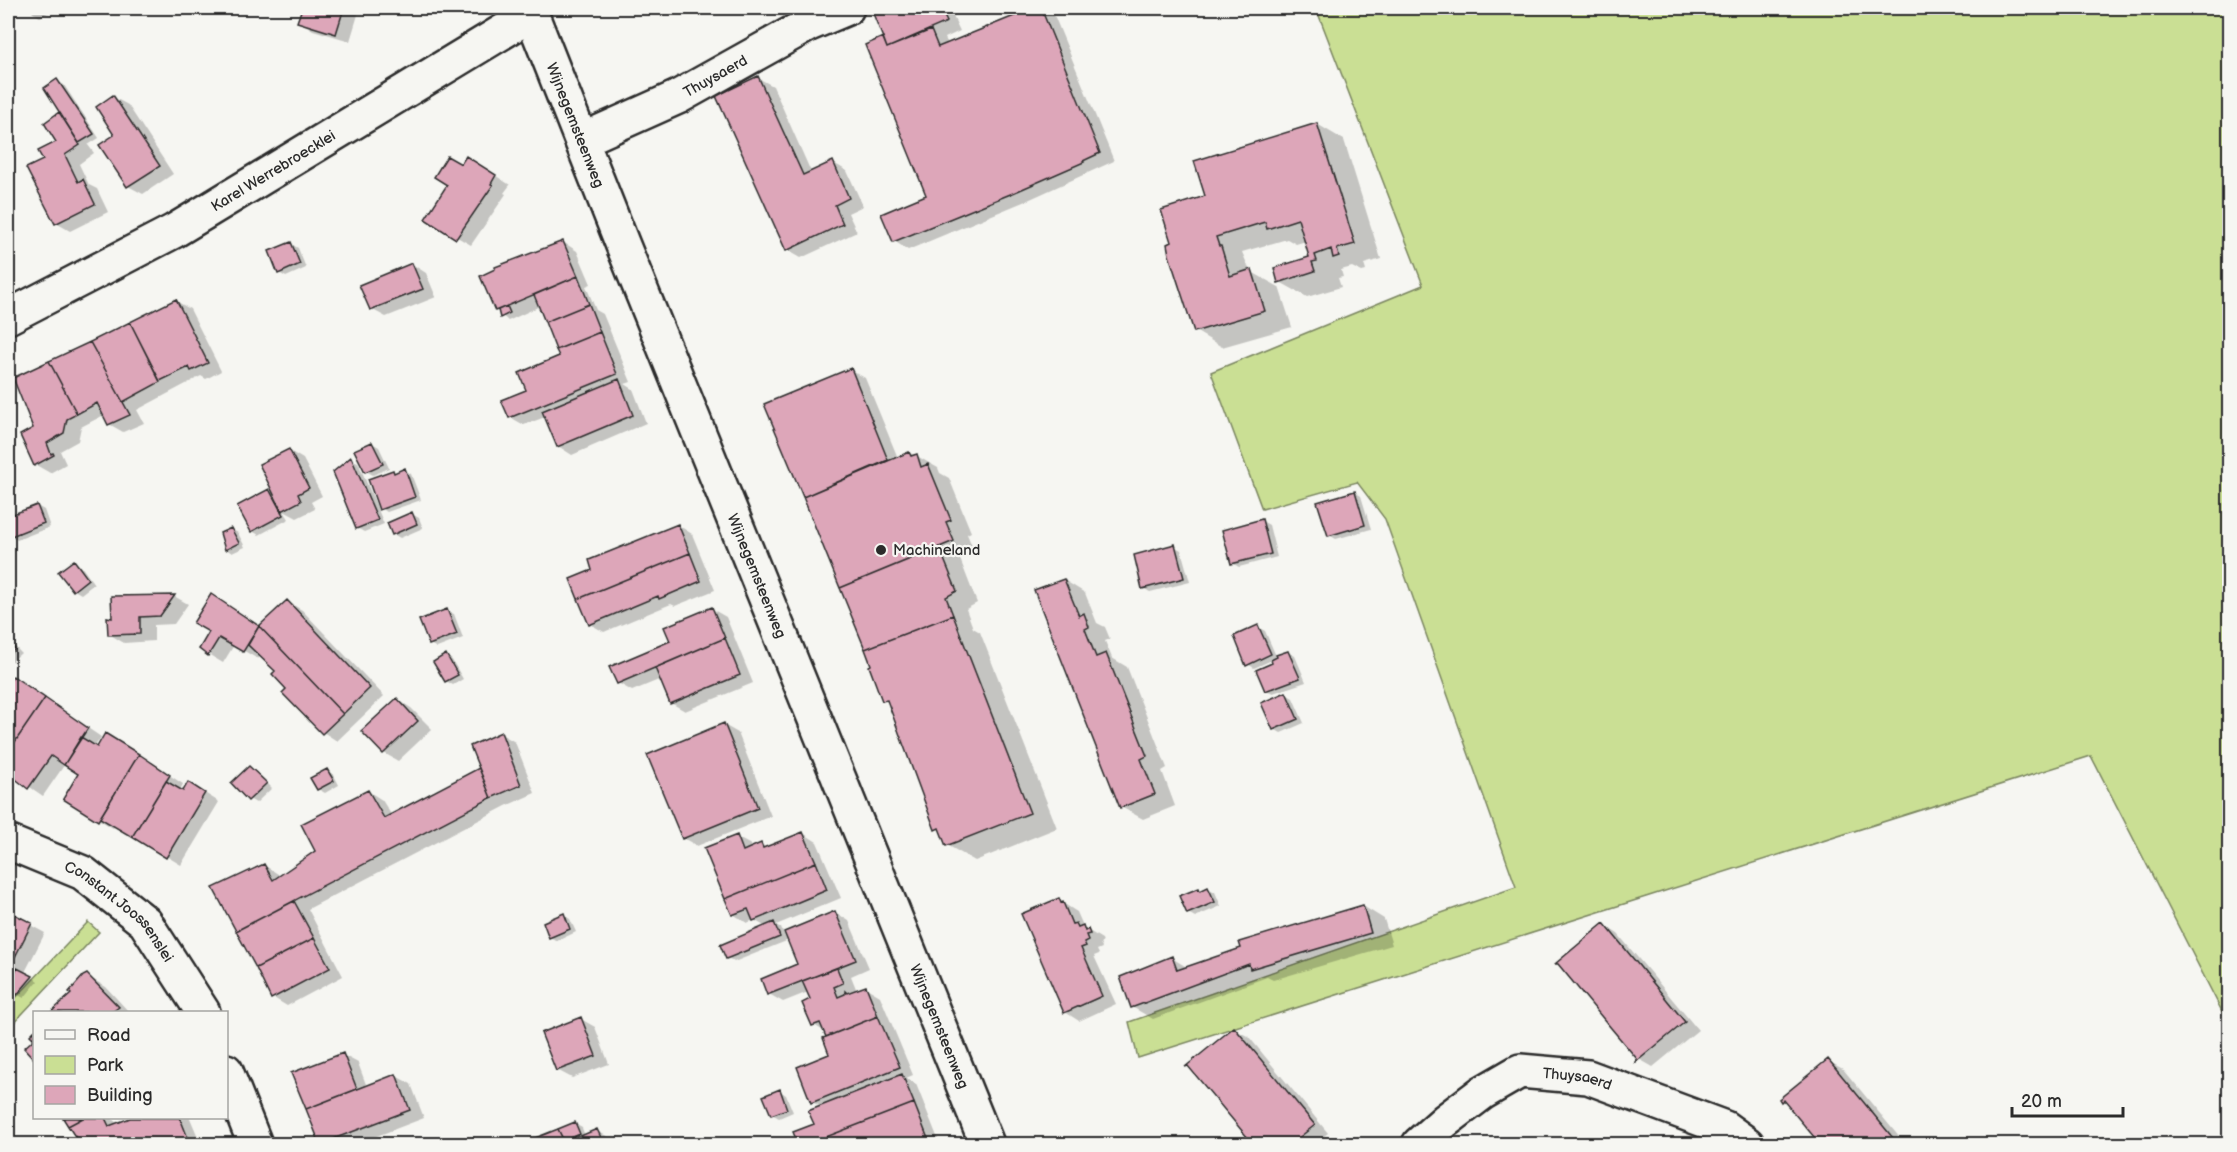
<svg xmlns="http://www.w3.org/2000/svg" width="2237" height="1152" viewBox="0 0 2237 1152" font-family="'Balsamiq Sans',sans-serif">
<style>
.green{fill:#cadf94;stroke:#7a8560;stroke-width:1.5}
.shadow{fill:#0003}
.building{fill:#dda6b9;stroke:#2b2b2b;stroke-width:1.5}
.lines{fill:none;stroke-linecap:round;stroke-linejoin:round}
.minor-casing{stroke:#2b2b2b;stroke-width:38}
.minor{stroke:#f6f6f2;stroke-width:33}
.poi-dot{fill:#2b2b2b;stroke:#f6f6f2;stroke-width:2}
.labels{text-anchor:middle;stroke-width:4.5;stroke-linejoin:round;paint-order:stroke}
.street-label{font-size:15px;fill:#2b2b2b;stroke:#f6f6f2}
.poi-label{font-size:15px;fill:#2b2b2b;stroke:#f6f6f2;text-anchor:start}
</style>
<rect width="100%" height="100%" fill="#f6f6f2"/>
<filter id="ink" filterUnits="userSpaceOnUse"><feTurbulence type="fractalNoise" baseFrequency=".0167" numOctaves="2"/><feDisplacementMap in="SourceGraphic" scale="12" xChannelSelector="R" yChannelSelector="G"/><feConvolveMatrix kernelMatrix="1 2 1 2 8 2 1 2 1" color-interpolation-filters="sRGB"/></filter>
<g filter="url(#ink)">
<path class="green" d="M1316,8h913v1017l-138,-269 -953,302 -9,-36 387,-135 -131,-368 -28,-37 -95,27 -51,-137 212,-87z
M88,922l11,10 -91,97v-23z"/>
<path class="shadow" d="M30,8h22l1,2 -13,7 -7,-4z
M303,8h57l-10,33 -37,-11 -14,-9z
M886,8h63l11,23 -15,7 3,6 90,-36 16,7 60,146 -86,39 -120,50 -14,-9 34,-45 -61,-150 18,-8 -11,-26z
M758,78l15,8 38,86 21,-10 15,9 16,35 -15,7 9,19 -56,26 -14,-8z
M57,81l7,4 35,53 -11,7 6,8 -15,11 10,21 8,4 11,23 -38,19 -14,-8 -11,-62 13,-18 1,-29 5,3z
M113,97l15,8 45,69 -30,20 -15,-8 -27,-41 15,-10z
M1317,124l27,16 37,119 -17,5 2,7 -4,1 -10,-5 -11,3 2,7 -5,1 3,9 -34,10 -27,-15 31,-24 -5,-17 -10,3 -9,-5 -45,13 8,19 29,16 13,40 -70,20 -27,-16 -22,-88 34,-46z
M461,166h20l29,19 -6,8 2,1 -35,51 -14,-8z
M563,242l14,9 14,33 -5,2 10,24 7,4 28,68 -6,2 8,5 13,34 -74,32 -14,-9 -13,-29 -21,8 -14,-8 18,-26 33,-34 -21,-51 -32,15 -12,-11z
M291,244l7,4 8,20 -20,9 -7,-4z
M412,264l14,9 10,24 -50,20 -15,-8z
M176,301l14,8 31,62 -15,8 -5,-3 -64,34 7,13 -21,9 -14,-8 -5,-9 -23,12 -3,14 -18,10 6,13 -16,9 -14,-8 -1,-37 -20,-49z
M851,370l14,8 33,80 11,-5 8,3 21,12 2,5 9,5 22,54 -4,2 8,19 -15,6 17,44 -11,6 7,19 7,4 77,196 -82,33 -28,-16 -5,-14 -5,-3 -47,-124 -6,-4 -17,-52 -101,-243z
M372,443l7,4 10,21 -16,7 -7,-4z
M288,450l15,9 19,37 -11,6 4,7 -18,9 -13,-7 5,8 -30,16 -7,-4 17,-41 6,4z
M351,459l7,3 26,62 -20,8 -7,-4z
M405,470l6,4 10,26 -34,12 -6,-4 11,-37 5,3z
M1355,492l6,4 10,33 -35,10 -7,-4z
M37,506l7,4 6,17 -33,13 -7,-4 -2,-7v-11z
M412,514l7,4 4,10 -23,10 -7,-4z
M1262,521l7,4 8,32 -38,10 -7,-4z
M678,525l14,9 23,56 -40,16 -4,-2 -67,28 -14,-8 4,-53z
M231,529l7,4 7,14 -13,6 -6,-4z
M1174,546l7,4 9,32 -40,10 -7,-4z
M74,562l7,4 13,18 -13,10 -7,-4z
M1064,580l21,13 12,30 8,4 5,12 -5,2 7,17 15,9 40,101 -5,3 13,35 -32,13 -22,-12z
M174,596l14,8 -14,20 -20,1v16l-30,2 -15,-9 5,-15 -1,-21z
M288,602l14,8 82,86 -47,45 -14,-9 -35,-43 -11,-18 -16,-16 -3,4 -24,-14 -11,18 -15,-9 18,-50 34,23z
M712,609l14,8 27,66 -68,28 -14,-8 -10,-24 -29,12 -14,-8 54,-41z
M447,611l7,3 9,24 -26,10 -7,-4z
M1258,627l7,4 11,25 12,-4 7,4 11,26 -33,11 -7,-3 8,-26 -2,-4 -18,8 -6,-4z
M8,639l13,14 -13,12z
M446,656l6,4 11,19 -10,6 -7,-4z
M14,678l87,59 -6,9 3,2 22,-5 63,41 -3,6 4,3 19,-1 16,10 -38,63 -66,-40 -2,3 -48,-29 15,-25 -15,-10 -22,32 -35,-24v-86z
M1286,694l7,4 11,25 -23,10 -7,-4z
M397,699l14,9 21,21 -34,32 -14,-8z
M724,725l14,8 33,83 -74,30 -14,-8z
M501,734l14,8 20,51 -29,13 -198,103 35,67 -56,30 -15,-9 -57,-108 49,-24 14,9 2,3 37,-26 51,-60 14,9 10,16 89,-47z
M249,768l7,4 16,16 -16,15 -7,-4z
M327,771l7,4 5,10 -14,8 -7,-4 -6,-10z
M803,833l14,9 24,56 -65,27 5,3 2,5 52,-21 14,9 20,47 -18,8 6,15 8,-4 15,9 33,79 -7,3 10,6 24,60h-138l-3,-2 17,-17 6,-18 -10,-5 19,-47 -3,-17 -3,-6 -11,-7 -2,-25 -4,-8 -25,10 -14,-8 30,-29 -10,-25 -55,22 -6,-4 38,-31 -12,-7 -7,3 -14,-9 3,-77 15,8 1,4 9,-4 6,3z
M1208,888l7,4 6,14 -26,11 -7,-4 10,-24 4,2z
M1058,900l19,12 7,16 18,11 1,3 -3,1 2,5 -5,2 2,4 -5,2 22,48 -37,17 -14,-9z
M1363,906l21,13 8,26 -119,35 -6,-3 -114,42 -21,-12 40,-49 16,10z
M8,913l37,20 -20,39 13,9 -14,17 -16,-8z
M564,915l6,4 6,13 -19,9 -7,-4z
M1604,925l14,9 80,96 -45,37 -14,-8z
M87,976l19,11 23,25h-74z
M581,1019l14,8 14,37 -37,14 -15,-8z
M1234,1029l15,8 79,96 -14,11h-59l-66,-79z
M343,1055l15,8 9,24 29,-11 15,8 13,34 -68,26h-34l-29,-70z
M1828,1061l15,8 62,75h-83l-32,-39 -9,-5z
M780,1091l6,4 7,17 -14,6 -7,-4z
M65,1118h47l5,6 17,-6h56l11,26h-120z
M575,1124l7,4 3,8 12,-5 15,8 2,5h-90z"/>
<path class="building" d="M302,8h42l-8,26 -39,-12z
M882,8h58l7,14 -60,26 -15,-37z
M1034,8h7l59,145 -17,8 1,1 -71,31 -120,49 -12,-28 45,-19 -61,-150 18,-8 4,11 44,-18 7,17z
M758,76l45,99 30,-14 16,37 -14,7 8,19 -57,27 -70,-155z
M57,79l37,55 -15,9 -35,-55z
M113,95l47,71 -33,21 -28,-42 15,-10 -18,-28z
M59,112l21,33 -15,10 13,27 5,-3 12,25 -40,20 -29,-56 17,-8 -5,-9 18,-9 -12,-19z
M1317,123l38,121 -18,5 2,7 -6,2 -2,-9 -16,6 2,6 -5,1 3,9 -37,12 -4,-15 35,-11 -11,-38 -31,10 -2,-7 -49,15 3,9h2l9,30 22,-7 13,42 -71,21 -25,-77 -2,-11 4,-2 -10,-32 44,-14 -11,-35z
M447,156l14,8 5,-8 30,19 -5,9 2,1 -37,54 -31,-20 22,-34 -13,-8z
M563,241l15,35 -83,35 -15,-35 15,-7v-2z
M291,242l9,22 -22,10 -9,-23z
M412,263l11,26 -53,21 -11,-25z
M578,276l11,28 -44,18 -11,-27z
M176,299l32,64 -17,8 -2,-4 -29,14 -30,-59z
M589,304l11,28 -44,18 -11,-28z
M507,306l3,7 -10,5 -2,-8z
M130,322l30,60 -37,20 -33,-60z
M600,332l17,42 -108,44 -8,-18 25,-10 -7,-17 40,-17 -3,-6z
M90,342l40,73 -22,10 -11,-22 -20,11 -28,-53z
M49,361l28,53 -10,5 -3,14 -17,10 4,11 2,-1 1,2 -20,11 -14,-31 13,-7 -20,-50z
M851,368l37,92 -85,37 -39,-93z
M619,379l14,36 -76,32 -15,-36z
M372,442l11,22 -18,8 -11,-22z
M289,449l20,39 -11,6 3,7 -19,10 -23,-47z
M909,452l2,4 6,-2 4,13 7,-3 23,56 -5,2 8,19 -114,47 -37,-91z
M351,457l27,63 -22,9 -23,-57z
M405,468l10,29 -36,13 -11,-31 25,-9 1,3z
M269,489l14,26 -32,17 -14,-26z
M1355,491l10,34 -37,11 -11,-34z
M37,505l7,18 -35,14 -1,-21z
M412,512l5,12 -25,11 -5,-12z
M1262,519l9,35 -40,10 -9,-34z
M678,524l12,29 -112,46 -8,-20 22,-9 -3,-10z
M231,528l8,15 -14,7 -5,-17z
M1175,544l9,34 -42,11 -8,-34z
M939,547l18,44 -11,6 7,18 -88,34 -25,-61z
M690,553l11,28 -42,18 -1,-3 -69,29 -11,-26z
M74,560l14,19 -15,12 -15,-19z
M1064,579l15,37 5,-3 5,14 -4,2 11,28 10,-4 41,103 -6,3 14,35 -35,14 -86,-218z
M211,594l48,32 -16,26 -24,-14 -11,18 -9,-7 10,-17 -16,-9z
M175,595l-15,21 -20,1v17l-32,1 -1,-18 5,1 -1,-22z
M287,600l83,88 -27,26 -84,-88z
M712,607l13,31 -108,46 -8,-17 61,-26 -6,-14z
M447,609l10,25 -28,11 -10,-25z
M953,615l77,198 -84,33 -7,-18 -4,2 -48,-130 -5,1 -13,-35 2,-1 -6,-16z
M1258,625l13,29 -25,12 -12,-30z
M259,626l84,88 -21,20 -40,-41 4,-4 -14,-15 3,-3 -27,-26z
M725,638l15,37 -70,29 -15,-36z
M8,639l7,10 -7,7z
M1288,651l12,27 -35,13 -9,-21 16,-7 -1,-3 6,-3 -1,-2z
M446,654l12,21 -13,7 -12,-20z
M13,676l32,22 -37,54v-68z
M1286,692l12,27 -25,11 -12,-27z
M45,698l43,30 -24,37 -13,-9 -23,33 -20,-16v-21z
M397,698l21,23 -35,33 -22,-23z
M724,723l34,85 -76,31 -35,-84z
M501,732l20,53 -30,13 -21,-52z
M105,733l34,21 -41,67 -35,-22 15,-25 -14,-9 17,-28 16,10z
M139,754l31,21 -38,62 -32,-19z
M249,766l18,17 -19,18 -17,-18z
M479,768l12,30 -255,133 -23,-43 51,-24 9,16 42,-29 -14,-27 67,-34 16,28z
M327,769l7,12 -17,9 -7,-12z
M166,781l17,10 5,-9 17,11 -39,65 -34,-21z
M803,832l13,30 -91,37 -21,-51 33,-13 6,16 18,-8 2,5z
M816,862l11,28 -74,31 -5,-12 -16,6 -7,-16z
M1208,887l7,15 -28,12 -8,-18 20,-8 1,3z
M1059,898l2,5 2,-1 9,22 4,-1 2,4 5,-2 2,6 3,-2 2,5 -4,1 2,5 -4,2 2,4 -5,2 21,48 -38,17 -43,-99z
M294,901l20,37 -58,30 -20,-37z
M1363,905l8,28 -121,36 -1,-5 -118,44 -11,-31 52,-21 5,14 64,-22 -2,-6z
M8,911l24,12 -24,48z
M835,911l21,49 -89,35 -6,-16 36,-15 -13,-32z
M564,913l6,16 -21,9 -6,-16z
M774,922l6,15 -54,22 -6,-14z
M1604,923l81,99 -49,40 1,-3 -26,-31 -53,-64h-3z
M314,938l16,30 -59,31 -15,-31z
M17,968l16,8 -17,20 -8,-4v-5z
M837,968l6,15 -9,4 4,10 7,-3v-3l2,2 19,-7 12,30 -52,21 -6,-14 -8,3 -10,-23 8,-4 -8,-18z
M87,974l32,33 -7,5h-61l20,-18 -2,-2 14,-16z
M878,1016l22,51 -89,36 -14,-36 32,-13 -6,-16z
M581,1017l15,39 -40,15 -15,-38z
M1234,1027l81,98 -24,19h-38l-65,-78 -3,1z
M34,1031v28l-10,-11 10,-9 -4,-4z
M343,1053l14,36 -51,20 -15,-36z
M1828,1059l70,85h-78l-37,-44 -2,2 -2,-3z
M396,1074l14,36 -90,34 -14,-35z
M902,1074l12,29 -106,41h-10l-5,-12 21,-8 -6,-13z
M780,1089l7,20 -16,6 -8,-19z
M914,1103l16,41h-53l-1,-2 -7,2h-61z
M63,1118h20l-15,8z
M83,1118h22l4,8 21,-8h50l8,20 -18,6h-90l-12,-18z
M575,1122l5,12 -16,7 -6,-12z
M558,1129l7,15h-45z
M597,1129l7,15h-39l-1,-1z
M188,1138l3,6h-21z"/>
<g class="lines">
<g class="minor-casing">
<g id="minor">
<path id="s1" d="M529,8l93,235 365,901"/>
<path id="s2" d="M582,140l96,-43 131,-73 38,-16"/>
<path id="s3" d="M8,317l166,-86 358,-217"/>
<path id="s4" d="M8,842l75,31 62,49 58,90"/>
<path d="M226,1071l29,73"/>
<path id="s5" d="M1419,1144l26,-23 37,-28 38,-22 68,6 137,51 22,16"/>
</g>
</g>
<use href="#minor" class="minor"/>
</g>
</g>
<circle class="poi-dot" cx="881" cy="550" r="6"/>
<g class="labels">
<g class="street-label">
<text dy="5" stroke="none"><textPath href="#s2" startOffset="148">Thuysaerd</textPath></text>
<text dy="5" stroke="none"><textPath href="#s1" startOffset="126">Wijnegemsteenweg</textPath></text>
<text dy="5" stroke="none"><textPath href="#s3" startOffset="303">Karel Werrebroecklei</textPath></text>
<text dy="5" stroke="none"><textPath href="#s1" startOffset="612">Wijnegemsteenweg</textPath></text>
<text dy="5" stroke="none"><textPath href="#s4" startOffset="134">Constant Joossenslei</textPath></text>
<text dy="5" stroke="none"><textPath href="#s1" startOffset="1098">Wijnegemsteenweg</textPath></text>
<text dy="5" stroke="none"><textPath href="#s5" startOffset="183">Thuysaerd</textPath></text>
</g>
<g class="poi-label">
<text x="893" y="555">Machineland</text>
</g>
</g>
<rect width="2237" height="1152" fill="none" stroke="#f6f6f2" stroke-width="30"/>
<rect x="15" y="15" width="2207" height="1122" fill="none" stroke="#2b2b2b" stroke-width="2" filter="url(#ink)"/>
<rect x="33" y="1011" width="195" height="108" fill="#f6f6f2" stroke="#a5a5a2" stroke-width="1.5"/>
<rect x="45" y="1030" width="30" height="9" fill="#f6f6f2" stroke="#a5a5a2" stroke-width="1.5"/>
<text x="87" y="1041" font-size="18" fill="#2b2b2b">Road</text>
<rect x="45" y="1056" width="30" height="18" fill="#cadf94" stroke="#a5a5a2" stroke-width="1.5"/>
<text x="87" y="1071" font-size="18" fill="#2b2b2b">Park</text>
<rect x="45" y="1086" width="30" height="18" fill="#dda6b9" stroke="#a5a5a2" stroke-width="1.5"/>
<text x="87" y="1101" font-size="18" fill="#2b2b2b">Building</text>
<path d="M2012 1107v9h111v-9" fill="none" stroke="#2b2b2b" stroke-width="3"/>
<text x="2021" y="1107" font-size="18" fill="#2b2b2b" stroke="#f6f6f2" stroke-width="4.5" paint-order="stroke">20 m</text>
</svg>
